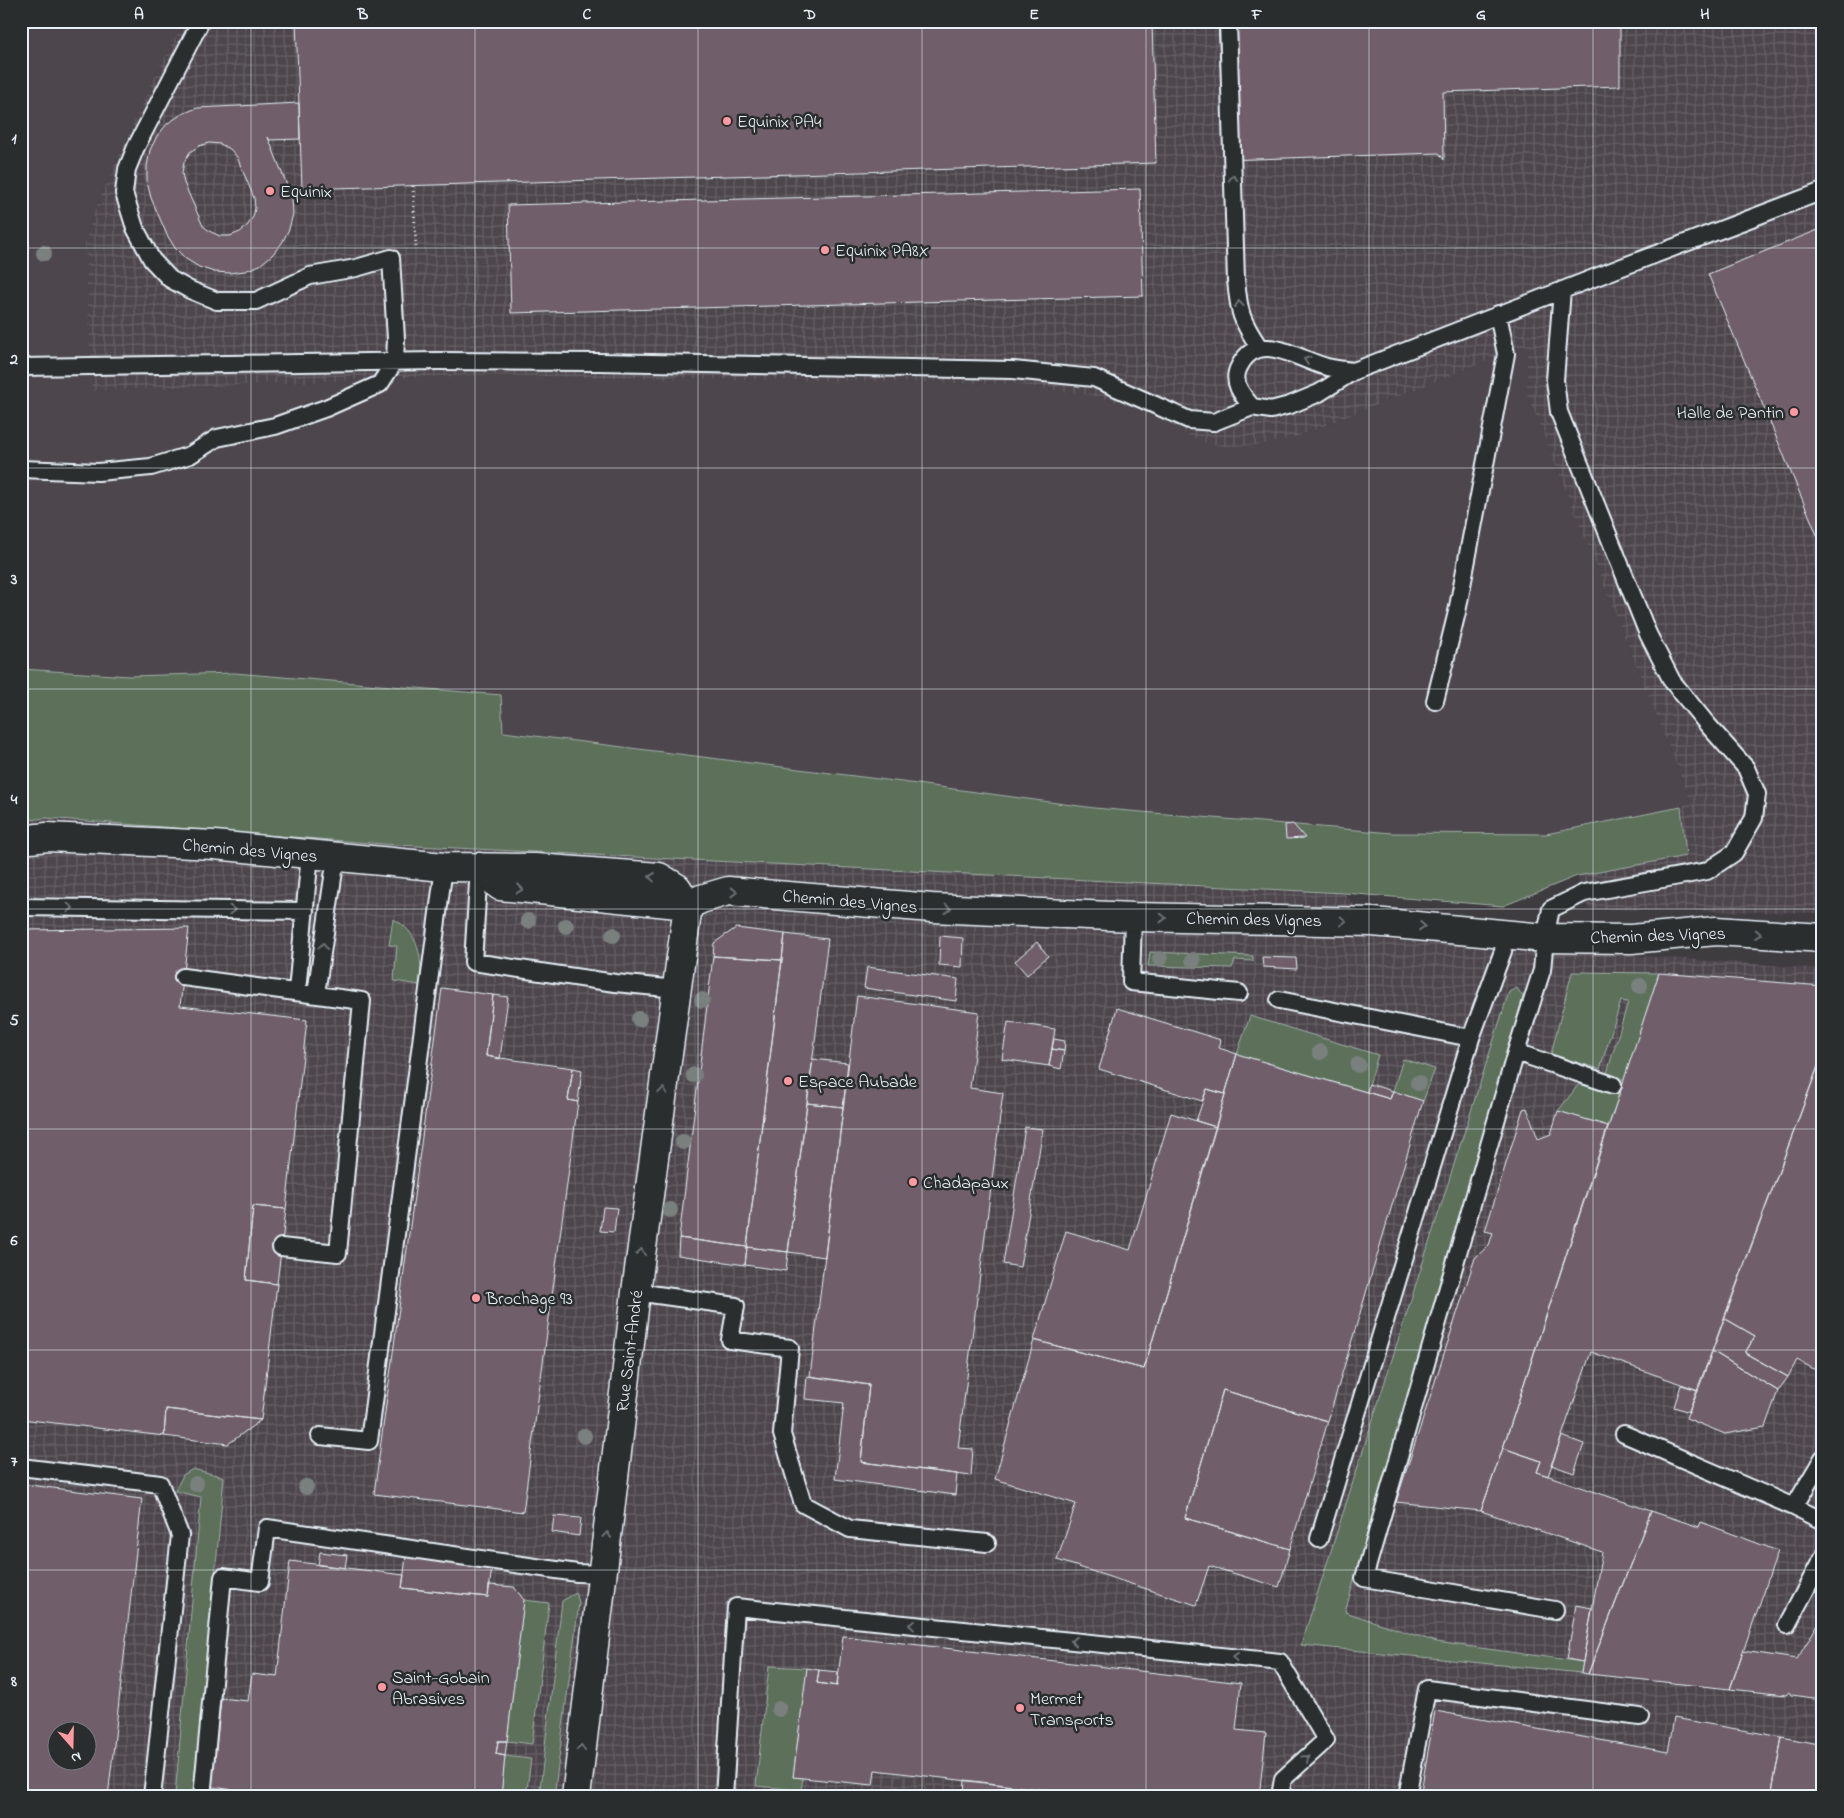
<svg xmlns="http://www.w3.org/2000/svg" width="1844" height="1818" viewBox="0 0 1844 1818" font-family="'Indie Flower',sans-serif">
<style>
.built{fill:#4d464d}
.industrial{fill:url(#industrial-grid);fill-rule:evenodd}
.grass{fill:#5c705a;stroke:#a2b0a9}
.building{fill:#6f5f6b;stroke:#e8f1f8;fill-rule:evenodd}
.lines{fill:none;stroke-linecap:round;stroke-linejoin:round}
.service-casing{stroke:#e8f1f8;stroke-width:20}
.minor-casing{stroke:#e8f1f8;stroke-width:31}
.path{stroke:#e8f1f8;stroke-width:3;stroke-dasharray:1 4;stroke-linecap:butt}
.service{stroke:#2a2d2e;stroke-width:16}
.minor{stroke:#2a2d2e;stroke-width:28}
.tree{fill:#79807e}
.oneway{stroke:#6c7275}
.grid{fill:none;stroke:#e8f1f8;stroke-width:1;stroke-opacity:0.55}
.poi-dot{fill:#ff9aa2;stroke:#2a2d2e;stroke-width:2}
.labels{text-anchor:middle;stroke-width:5;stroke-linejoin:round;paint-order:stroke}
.poi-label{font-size:18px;fill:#e8f1f8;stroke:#2a2d2e;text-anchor:start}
.street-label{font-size:18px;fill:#e8f1f8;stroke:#2a2d2e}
.neatline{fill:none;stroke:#e8f1f8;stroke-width:2}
.grid-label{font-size:16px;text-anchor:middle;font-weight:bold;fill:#e8f1f8}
</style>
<defs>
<pattern id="industrial-grid" width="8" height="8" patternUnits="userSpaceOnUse" patternTransform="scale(1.25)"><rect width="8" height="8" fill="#4d464d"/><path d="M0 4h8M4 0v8" fill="none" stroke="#676167"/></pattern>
</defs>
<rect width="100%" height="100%" fill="#3f3c40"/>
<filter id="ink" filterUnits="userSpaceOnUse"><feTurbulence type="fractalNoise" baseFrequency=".02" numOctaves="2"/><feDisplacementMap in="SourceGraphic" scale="10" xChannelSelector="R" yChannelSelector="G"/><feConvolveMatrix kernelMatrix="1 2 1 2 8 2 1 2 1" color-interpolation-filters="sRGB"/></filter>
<g filter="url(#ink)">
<path class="built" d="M21,21h163l-32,61 -56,125 -11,34 8,150 385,-16 536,9 81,12 35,10 29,12 42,24 92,-4 234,-93v49l164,408 -10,5 -135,27 -154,-1 -298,-25 -192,-26 -399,-50 -2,-37 -267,-22 -105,3 -108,-7z"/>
<path class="industrial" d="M184,21h1639v892l-235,-4 -4,-16 -7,-17 109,-20 -5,-49 10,-5 -164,-408v-49l-234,93 -34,7 -36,1 -22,-4 -42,-24 -29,-12 -35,-10 -81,-12 -536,-9 -386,16 -7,-149 11,-35 56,-125z
M46,818l351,27 947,48 39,47 203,12 237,17v828h-1802v-976zM58,1730h30v30h-30z"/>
<path class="grass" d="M21,669l108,7 105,-3 267,22 2,37 399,50 192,26 298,25 154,1 135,-27 5,49 -109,20 -74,30 -159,-13 -947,-48 -351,-27 -25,3z
M393,919c26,12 30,40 27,66l-26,-4 3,-35 -8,-1z
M1150,952l103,4v5l-18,-1 -3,8 -84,-2z
M1572,972l87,1 -35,107 -17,-7 21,-71 -7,-1 -21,68 -49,-15z
M1517,988l6,9 -178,615 91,30 147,20 -2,11 -280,-28 208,-653z
M1250,1016l128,39 -11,37 -130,-38z
M1403,1059l32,10 -12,32 -30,-10z
M1579,1084l40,11 -11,31 -50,-15z
M193,1469l31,8 -29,320h-20l26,-300 -26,-6 8,-16z
M576,1593l3,9 -25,195h-15l23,-196z
M524,1600l25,3 -17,141 -25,-3z
M769,1666l38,2 -14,109 10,1 -2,12 -45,-4z
M505,1756l26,3 -5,38h-25z"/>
<path class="building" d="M296,21h856l4,142 -854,26z
M1218,21h402v65l-177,6 1,68 -5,-7 -214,7z
M299,103l1,36 -31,1 -1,-3 24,61 1,16 -4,15 -7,14 -10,12 -12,10 -15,6 -15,2 -16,-1 -15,-5 -13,-8 -11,-11 -8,-13 -16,-37 -4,-16v-16l3,-16 7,-14 11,-13 14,-9 15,-6zM209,143l11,1 10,5 7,8 17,41 1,10 -2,9 -6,9 -7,6 -10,4h-10l-9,-4 -8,-6 -19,-43 -2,-10 2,-11 6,-10 9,-6z
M1140,189l3,107 -632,17 -3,-108z
M1823,228v321l-115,-275z
M1293,824l12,14 -19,1 -1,-14z
M189,928l-9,78 127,14 -21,189 -33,-3 -7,74 31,4 -16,136 -95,-11 -2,27 -143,-17v-489z
M736,928l49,6 -3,26 -69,-4 1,-13z
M785,934l43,5 -40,313 -41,-5z
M940,936l23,2 -1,29 -23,-2z
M1037,942l11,14 -21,19 -12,-14z
M713,956l69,4 -35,287 -68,-9z
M1262,957l34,1 1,11 -34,-2z
M867,967l91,12 -2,22 -92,-13z
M1659,973l164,13v67l-125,337 -107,-38 -43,124 -11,-4 4,-11 -38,-13z
M442,988l51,7 -7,61 87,12 -5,32 10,2 -55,410 -149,-18z
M493,995l15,2 -8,62 -14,-3z
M857,996l122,16 -9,76 33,5 -45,355 15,1 -2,27 -110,-14 8,-77 -59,-9z
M1117,1008l104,32 -2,8 18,6 -12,40 -18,-5 -5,12 -103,-32z
M1008,1022l47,7 -6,37 -47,-7z
M1054,1039l11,2 -1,10 -12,-2z
M1052,1049l12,2 -3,18 -12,-3z
M1823,1053v321l-26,-14 -9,17 -43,-24 10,-17 -31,-18z
M1237,1054l153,45 3,-8 30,10 -95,320 -105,-31 -38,128 105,31 -11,38 -70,-21 -13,39 -139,-45 19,-56 -81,-25 39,-139 110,29z
M813,1059l35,4 -5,44 -36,-4z
M573,1068l9,2 -4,32 -10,-2z
M1369,1084l24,7 -3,8 -23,-7z
M1207,1089l18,5 -9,33 -20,-6z
M807,1103l36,4 -18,150 -37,-5z
M1527,1108l11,31 13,-5 7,-23 50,15 -105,322 -22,63 -85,-9 79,-244 14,-13 4,-12 -8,-2 38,-122z
M1171,1113l45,14 -72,242 -110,-29 32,-109 64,19z
M1025,1127l18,2 -23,138 -17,-3z
M253,1206l33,3 -9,75 -31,-4z
M603,1207l14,1 -3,24 -14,-1z
M679,1238l68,9 -2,18 -67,-10z
M747,1247l41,5 -2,19 -41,-6z
M1724,1318l31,18 -10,17 43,24 -10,14 -66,-40z
M1712,1351l66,40 -13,36 -40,7 -39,-16z
M807,1376l62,9 -8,77 96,12 -2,21 -120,-16 9,-76 -39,-4z
M1681,1385l17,5 -9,22 -15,-5z
M1223,1390l105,31 -38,128 -105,-31z
M166,1409l95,11 -33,24 -64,-8z
M1562,1436l22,8 -10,29 -23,-8z
M1503,1448l38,13 -4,11 114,39 -63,163 -7,-1 21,-121 -121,-41z
M21,1484l121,15 -34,298h-87zM58,1730h30v30h-30z
M1651,1511l48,16 2,-5 77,29 -48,138 -142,-15z
M554,1516l27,2 -2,18 -27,-4z
M320,1552l27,3 -2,13 -27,-3z
M406,1557l86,11 -4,29 -86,-9z
M290,1561l114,14 -2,13 86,9 1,-12 25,2 10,13 -17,141h-9l-2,13 9,2 -4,41h-213l-76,-10 9,-89 27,3 4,-27 25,3z
M1576,1605l16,3 -9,54 -16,-3z
M1823,1616v83l-32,-4 -2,-3 -3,3 -56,-6 13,-38 54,8z
M843,1636l398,47 -5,47 30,3 -7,64h-156l-228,-27 -2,15 -80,-8 14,-109 12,2 -2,13 20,3z
M819,1670l19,2 -1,14 -20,-3z
M1435,1711l233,41 6,-34 108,19 -11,60h-351z
M1782,1737l41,8v52h-52z
M498,1741h9l-2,15 -9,-2z
M965,1780l138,17h-107l-32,-4z"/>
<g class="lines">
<g class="service-casing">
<path id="service" d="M1228,21l8,259c3,33 5,40 23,67
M1562,290l-7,90 4,32 89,222 24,47 35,43 39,44 11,26 -3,24 -20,35 -27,18 -123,22 -33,16 -6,29 -3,32 -26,82 97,33
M21,367l417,-6 160,1 415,8 81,8 95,42 25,2 38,-15
M1354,371c-9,-1 -18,-2 -27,-4 -29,-7 -69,-39 -88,0 -8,15 3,28 13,40l19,3 19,-5 29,-12 35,-22 268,-104 201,-76
M21,469l77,3 53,-5 39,-12 27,-17 58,-12 51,-18 54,-24 15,-23 1,-22 -5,-81 -35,10 -46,8 -54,25h-39l-27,-11 -20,-11 -18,-19 -17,-32 -11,-35 3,-24 9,-22 65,-126
M1435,701l22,-89 49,-258 -8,-40
M479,867l-6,95 142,21 62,6
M21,907l284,4
M1133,917l-2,65 108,11
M183,977l179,24 -24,252 -57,-6
M297,991l13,-137
M316,994l20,-137
M1279,1000l192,38 32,-87 3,-17
M1516,1052l-152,526 191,32
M636,1292l100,14 -6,34 60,8 -8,86 21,70 47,25 137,14
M1624,1434l170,73 29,-49
M320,1436l49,5 75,-574
M21,1467l139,17 20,51 -28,262
M1794,1507l29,14
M1319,1539l152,-501
M1787,1625l36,-68
M202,1797l21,-220 37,5 7,-54 310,45 25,1
M724,1797l12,-190 544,55 46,78 -43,39 -3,18
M1407,1797l20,-108 213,28"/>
</g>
<g class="minor-casing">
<path id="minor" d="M21,840l26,-3 167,8 230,22 91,1 124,9 18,11 11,17
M479,867l21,19 188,19 13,-6 27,-8 204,17 201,9 240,5 172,16 86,1 85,-8 107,7
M576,1797l60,-505 52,-387"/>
</g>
<path class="path" d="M413,186l3,61"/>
<use href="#service" class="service"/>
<use href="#minor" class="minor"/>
</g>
<g class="tree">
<circle cx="44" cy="253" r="8"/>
<circle cx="528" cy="921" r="8"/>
<circle cx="566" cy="926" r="8"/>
<circle cx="613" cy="935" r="8"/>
<circle cx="1160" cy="959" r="8"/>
<circle cx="1193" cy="960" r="8"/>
<circle cx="1640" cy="986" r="8"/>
<circle cx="702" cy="1000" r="8"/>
<circle cx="639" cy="1019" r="8"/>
<circle cx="1320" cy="1052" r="8"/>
<circle cx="1358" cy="1065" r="8"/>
<circle cx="694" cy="1075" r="8"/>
<circle cx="1418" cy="1083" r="8"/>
<circle cx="683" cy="1142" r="8"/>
<circle cx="670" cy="1210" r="8"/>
<circle cx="584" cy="1436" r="8"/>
<circle cx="196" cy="1484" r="8"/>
<circle cx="306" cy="1487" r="8"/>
<circle cx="779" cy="1709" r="8"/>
</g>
<defs><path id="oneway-chevron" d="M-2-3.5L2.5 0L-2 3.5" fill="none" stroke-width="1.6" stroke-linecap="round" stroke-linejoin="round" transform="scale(1.25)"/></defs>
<g class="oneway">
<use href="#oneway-chevron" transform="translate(1233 178) rotate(-92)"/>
<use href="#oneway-chevron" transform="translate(1239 304) rotate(-97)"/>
<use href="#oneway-chevron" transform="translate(1307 360) rotate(-161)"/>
<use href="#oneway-chevron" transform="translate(652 877) rotate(-173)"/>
<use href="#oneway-chevron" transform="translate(520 889) rotate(8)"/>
<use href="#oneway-chevron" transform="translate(734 892) rotate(1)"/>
<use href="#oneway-chevron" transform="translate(70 908) rotate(1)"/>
<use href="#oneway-chevron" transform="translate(948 909) rotate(2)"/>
<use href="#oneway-chevron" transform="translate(232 910) rotate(1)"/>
<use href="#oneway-chevron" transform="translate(1163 918) rotate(1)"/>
<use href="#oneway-chevron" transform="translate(1343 921) rotate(1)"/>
<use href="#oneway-chevron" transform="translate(1422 926) rotate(5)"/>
<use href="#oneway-chevron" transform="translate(1758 934) rotate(4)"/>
<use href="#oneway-chevron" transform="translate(323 946) rotate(-82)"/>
<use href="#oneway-chevron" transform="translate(663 1091) rotate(-82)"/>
<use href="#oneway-chevron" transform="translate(641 1252) rotate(-82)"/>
<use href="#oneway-chevron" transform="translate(607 1535) rotate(-83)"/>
<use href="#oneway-chevron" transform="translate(912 1625) rotate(-174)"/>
<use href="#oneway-chevron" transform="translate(1074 1641) rotate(-174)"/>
<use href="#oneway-chevron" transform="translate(1235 1657) rotate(-174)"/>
<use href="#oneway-chevron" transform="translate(581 1748) rotate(-83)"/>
<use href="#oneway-chevron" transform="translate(1306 1758) rotate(-42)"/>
</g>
</g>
<path class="grid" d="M251,21v1776M475,21v1776M698,21v1776M922,21v1776M1146,21v1776M1369,21v1776M1593,21v1776M21,248h1802M21,468h1802M21,689h1802M21,909h1802M21,1129h1802M21,1350h1802M21,1570h1802"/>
<g class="poi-dot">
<circle cx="727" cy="121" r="5"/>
<circle cx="270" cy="191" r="5"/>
<circle cx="825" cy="250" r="5"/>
<circle cx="1794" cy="412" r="5"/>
<circle cx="788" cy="1081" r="5"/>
<circle cx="913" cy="1182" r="5"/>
<circle cx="476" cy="1298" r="5"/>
<circle cx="382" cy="1687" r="5"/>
<circle cx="1020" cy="1708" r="5"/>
</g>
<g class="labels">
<g class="poi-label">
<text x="737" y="127">Equinix PA4</text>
<text x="280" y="197">Equinix</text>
<text x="835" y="256">Equinix PA8X</text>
<text x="1784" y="418" text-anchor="end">Halle de Pantin</text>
<text x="798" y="1087">Espace Aubade</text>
<text x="923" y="1188">Chadapaux</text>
<text x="486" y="1304">Brochage 93</text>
<text x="392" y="1683">Saint-Gobain<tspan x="392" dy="21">Abrasives</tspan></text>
<text x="1030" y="1704">Mermet<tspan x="1030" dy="21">Transports</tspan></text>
</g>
<g class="street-label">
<text transform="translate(250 850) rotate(5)" y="6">Chemin des Vignes</text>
<text transform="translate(850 901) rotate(5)" y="6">Chemin des Vignes</text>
<text transform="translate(1254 919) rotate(1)" y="6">Chemin des Vignes</text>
<text transform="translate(1658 935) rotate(-2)" y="6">Chemin des Vignes</text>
<text transform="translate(629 1351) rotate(-83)" y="6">Rue Saint-André</text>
</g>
</g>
<rect width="1844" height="1818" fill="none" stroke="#2a2d2e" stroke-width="55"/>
<g transform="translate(72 1746) rotate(160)"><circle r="24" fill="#2a2d2e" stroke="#767b7f"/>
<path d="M0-4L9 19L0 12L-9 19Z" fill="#ff9aa2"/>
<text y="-8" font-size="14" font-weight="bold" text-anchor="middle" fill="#e8f1f8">N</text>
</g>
<rect x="28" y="28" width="1788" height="1762" class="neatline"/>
<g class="grid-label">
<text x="139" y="19">A</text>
<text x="363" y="19">B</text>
<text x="587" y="19">C</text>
<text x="810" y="19">D</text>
<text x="1034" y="19">E</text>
<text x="1257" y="19">F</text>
<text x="1481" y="19">G</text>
<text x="1705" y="19">H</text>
<text x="14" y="143">1</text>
<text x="14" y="364">2</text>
<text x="14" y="584">3</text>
<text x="14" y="804">4</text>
<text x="14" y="1025">5</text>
<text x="14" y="1245">6</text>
<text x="14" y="1466">7</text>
<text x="14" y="1686">8</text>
</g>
</svg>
